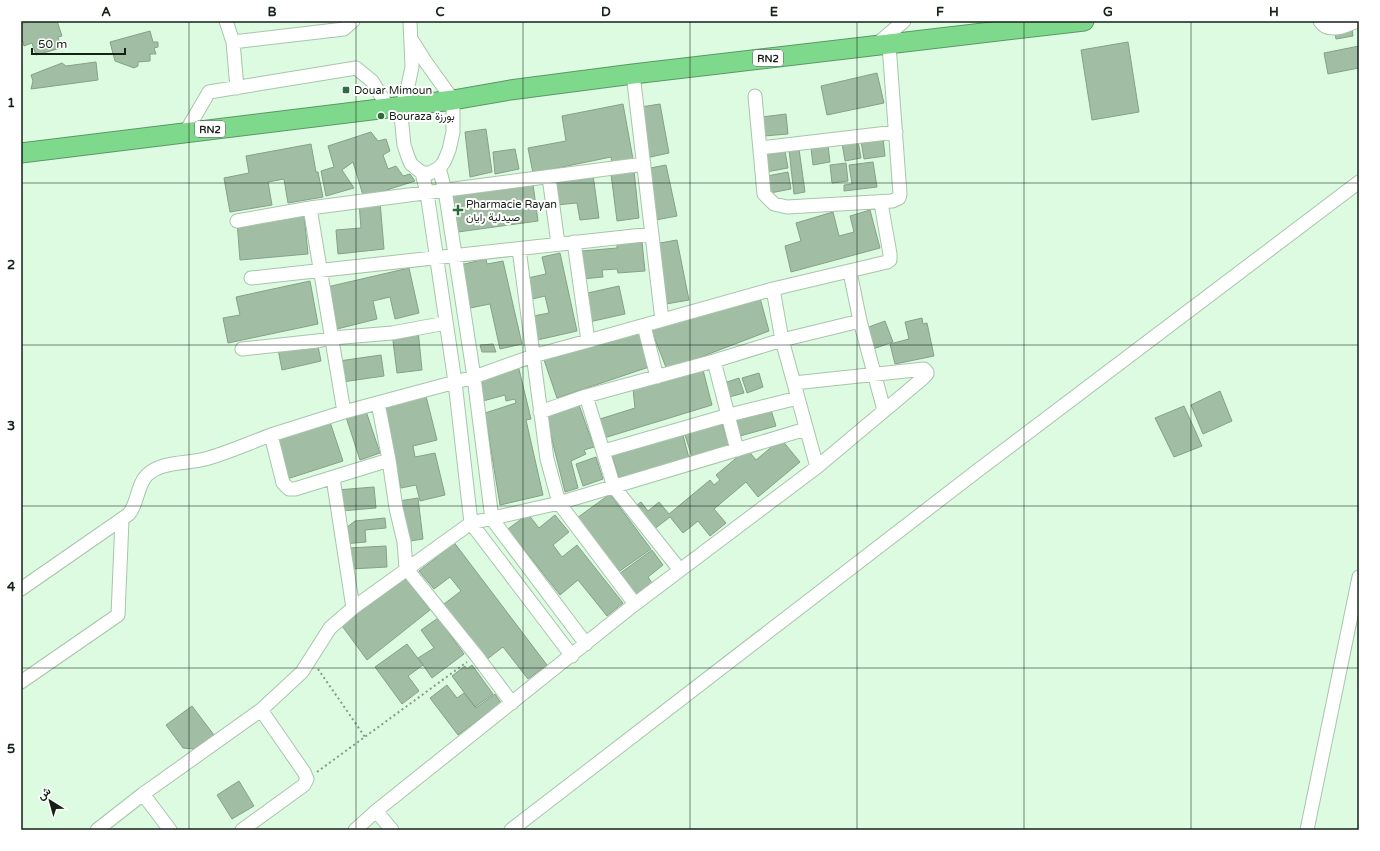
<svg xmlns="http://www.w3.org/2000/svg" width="1380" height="851" viewBox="0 0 1380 851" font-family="'Varela Round',Vazirmatn,sans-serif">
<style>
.building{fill:#a1bea4;stroke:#85a188}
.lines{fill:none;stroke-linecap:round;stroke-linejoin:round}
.minor-casing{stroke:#a8c5ab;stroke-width:15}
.highway-casing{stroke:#5a9864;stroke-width:21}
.path{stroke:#859a87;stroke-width:2;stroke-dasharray:2 3;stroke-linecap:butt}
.minor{stroke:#fff;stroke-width:13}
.highway{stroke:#7fd98d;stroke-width:19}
.grid{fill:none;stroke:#152017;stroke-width:1;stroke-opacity:0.55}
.poi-dot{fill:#2b6e39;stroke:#fff;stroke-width:1.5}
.labels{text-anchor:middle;stroke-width:4;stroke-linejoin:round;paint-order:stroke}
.shield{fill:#fff;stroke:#5b635d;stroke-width:1}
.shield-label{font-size:10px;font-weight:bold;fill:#152017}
.poi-label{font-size:11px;fill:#152017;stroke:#fff;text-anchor:start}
.neatline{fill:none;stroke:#152017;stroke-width:1.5}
.grid-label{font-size:13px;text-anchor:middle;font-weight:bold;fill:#152017}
</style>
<rect width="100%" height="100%" fill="#ddfbe0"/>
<path class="building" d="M30,21h27l5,15 -4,1 3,11 -25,7 -4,-12 -8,3 -3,-11v-11z
M1351,21l2,15 -17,3 -3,-16z
M150,31l3,11h5v5l-4,1 2,6h-6v7l-12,1v4l-4,2 -19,-7 -5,-19z
M1128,42l11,70 -47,8 -11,-70z
M1359,46v22l-31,6 -4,-21z
M96,62l2,18 -67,9 2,-8 -2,-6 31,-12 4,3z
M877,73l7,30 -57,12 -6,-29z
M623,104l10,55 -21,4 -1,-6 -78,16 -5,-25 38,-7 -4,-25z
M660,104l9,49 -23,5 -5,-51z
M786,114l2,20 -24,2 -2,-19z
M486,129l6,43 -22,5 -5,-45z
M371,132l7,9 8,-2 4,12 -7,4 5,14 8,-3 7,10 7,-2 5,7 -50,16 -3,-5 -9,-30 -11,8 12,18 -28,8 -5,-25 13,-4 -6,-21z
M883,138l2,18 -21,3 -3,-18z
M858,141l3,17 -16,3 -3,-18z
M311,144l5,28h2l5,25 -35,6 -4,-24 -16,3 4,23 -42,7 -6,-34 25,-5 -3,-17z
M828,145l2,17 -17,3 -2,-17z
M515,149l4,20 -24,5 -2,-22z
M799,149l6,43 -11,2 -5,-44z
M785,151l3,17 -22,4 -2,-20z
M873,162l4,25 -33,4v-6l8,-1 -3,-19z
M846,163l2,18 -16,2 -2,-18z
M666,165l11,51 -21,4 -11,-51z
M634,171l5,47 -22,3 -6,-47z
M788,172l3,17 -21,4 -3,-17z
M593,175l6,43 -19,2 -3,-17 -21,2 -3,-24z
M533,184l5,37 -80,11 -7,-38z
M380,202l4,47 -46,5 -2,-24 25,-2 -2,-25z
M870,210l10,38 -89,24 -6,-26 16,-5 -5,-18 37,-11 6,24 15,-4 -4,-16z
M304,215l4,39 -68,6 -3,-39z
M677,240l12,60 -23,4 -12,-60z
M642,242l3,29 -27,2 -1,-4 -15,1 1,7 -21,2 -2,-20 3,-1 -1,-7 35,-3v-4z
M560,253l17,78 -44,10 -5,-24 21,-4 -4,-17 -17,4 -5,-21 23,-5 -4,-17z
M486,259l1,5 16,-3 19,83 -22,5 -10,-45 -20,4 -10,-43z
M409,268l10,45 -24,6 -5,-22 -17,4 4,18 -40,10 -10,-42z
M310,281l8,43 -90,19 -5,-25 17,-3 -4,-18z
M619,286l6,28 -36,8 -6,-28z
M760,298l9,33 -102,39 -16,-41z
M922,318l1,6 4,-1 7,33 -39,8 -5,-20 19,-5 -4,-17z
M885,321l8,21 -20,7 -7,-21z
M418,330l4,40 -25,3 -5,-40z
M639,331l10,36 -92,31 -14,-41z
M317,341l4,20 -39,9 -4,-21z
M493,344l3,8h-14l-2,-7z
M381,355l3,21 -42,6 -3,-21z
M518,365l13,54 -5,1 17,75 -43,10 -15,-92 31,-10 -1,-4 -9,2 -1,-6 -22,6 -1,-21z
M703,370l9,35 -108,33 -4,-19 35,-11 -2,-19z
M759,373l4,14 -16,6 -5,-15z
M739,378l5,15 -15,4 -5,-14z
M1220,391l12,30 -29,13 -12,-29z
M426,396l11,44 -24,6 2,11 20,-4 10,42 -25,6 -4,-16 -15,3 -19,-82z
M578,402l16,45 -10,3 2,4 -15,7 7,27 -13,4 -19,-76z
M1184,406l18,40 -28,11 -19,-39z
M365,408l15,45 -20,7 -15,-46z
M771,410l5,16 -36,10 -4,-16z
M329,419l14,42 -56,18 -14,-42z
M721,420l8,25 -37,12 -8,-25z
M683,435l6,23 -70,20 -8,-26z
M781,439l19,23 -42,35 -12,-15 -32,27 12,14 -16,13 -12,-15 -15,12 -13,-16 -17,13 -19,-23 7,-5 7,9 11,-9 10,12 41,-34 4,5 6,-5 -4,-5 31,-26 9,11z
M596,457l7,22 -20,7 -7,-22z
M374,487l2,21 -35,3 -4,-21z
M610,494l41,55 -34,24 -40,-55z
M418,498l5,41 -19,3 -5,-41z
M528,514l11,14 16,-13 14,17 -16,13 9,12 15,-12 46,58 -16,13 -29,-36 -18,15 -52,-66z
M385,518l1,10 -21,2 1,12 -23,2 3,-16 9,-7z
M453,541l94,124 -19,14 -25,-32 -17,13 -25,-33 -17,-23 17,-13 -11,-14 -16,12 -15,-18 17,-13 -2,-2z
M386,546l1,21 -36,2 -2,-21z
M652,550l11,15 -15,12 4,6 -17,12 -16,-21z
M403,575l27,35 -63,50 -27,-37z
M438,618l26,36 -32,24 -14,-20 16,-10 -13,-18z
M407,644l16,21 -15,11 11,15 -17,13 -27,-37z
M472,665l21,29 -18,13 -23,-31 13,-10 2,3z
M447,685l10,13 7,-5 12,15 19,-14 6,9 -43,32 -28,-37z
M192,706l22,29 -20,14 -11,-1 -17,-23z
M239,781l15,25 -22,13 -15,-24z"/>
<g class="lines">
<g class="minor-casing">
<path id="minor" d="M226,21l7,21 111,-13 9,-8
M410,21l2,46 -6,28 -6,11 4,39 4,12 3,7 11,9h8l9,-5 5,-6 5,-12 4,-18v-32l-28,-39 -14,-22
M1320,21c8,13 26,5 37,0
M233,42l4,46
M876,45l28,-24
M633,74l29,246
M755,96l9,98 10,10 13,3 105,-6 7,-3 1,-4 -11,-149
M185,133l24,-41 147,-24 16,13 16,26
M760,148l136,-16
M439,168l6,22 29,187 18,142 94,125
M422,173l5,20 28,189 16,141 101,133
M549,177l9,67
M310,208l34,204
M237,221l73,-13 334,-44
M574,242l14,99
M519,249l28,210 12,44 76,101
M850,272l10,49 24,89
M251,278l401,-44
M773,289l9,51 35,127
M644,326l13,51
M242,349l75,-8 15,-3 60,-5 54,-10
M714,361l23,89
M586,396l28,91 66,83
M378,403l11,57 7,48 8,34 2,26 70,87 36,48
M540,412l46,-16 128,-35 68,-21 78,-19
M604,451l125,-36 69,-17
M389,460l-94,29h-6l-6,-6 -12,-48 73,-23 130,-35 59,-21 55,-15 185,-52 114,-27 3,-2v-6l-9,-51
M333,478l20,130
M21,589l108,-75c9,-11 8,-29 18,-39 14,-14 39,-11 58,-16 22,-6 44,-16 66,-24
M21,682l97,-67 4,-95
M143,794l27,36
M376,811l16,19
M97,830l46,-36 118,-84 41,-38 28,-44 23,-20 118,-85 88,-20 247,-74
M242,830l62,-45 3,-6 -3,-7 -43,-62
M355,830l21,-19 259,-207 182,-137 105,-88 5,-5v-2l-3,-3 -130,14
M511,830l466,-359 382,-289
M1307,830l52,-253"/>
</g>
<g class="highway-casing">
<path id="highway" d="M21,153l432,-53 57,-10 123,-16 451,-53"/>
</g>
<path class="path" d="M318,669l47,68
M317,772l150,-110"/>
<use href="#minor" class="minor"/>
<use href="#highway" class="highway"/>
</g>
<path class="grid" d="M189,21v809M356,21v809M523,21v809M690,21v809M857,21v809M1024,21v809M1191,21v809M21,183h1338M21,345h1338M21,506h1338M21,668h1338"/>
<g class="poi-dot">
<rect x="342" y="86" width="8" height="8" rx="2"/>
<circle cx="381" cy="116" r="4"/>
<path d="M456 204h4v4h4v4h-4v4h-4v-4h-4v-4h4z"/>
</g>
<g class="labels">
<g class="shield">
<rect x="753" y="50" width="30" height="16" rx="3"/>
<rect x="195" y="121" width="30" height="16" rx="3"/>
</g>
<g class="shield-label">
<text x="768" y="62">RN2</text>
<text x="210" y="133">RN2</text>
</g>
<g class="poi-label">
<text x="354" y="94">Douar Mimoun</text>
<text x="389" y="120">Bouraza بورزة</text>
<text x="466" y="208">Pharmacie Rayan<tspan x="466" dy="13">صيدلية رايان</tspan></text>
</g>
</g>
<rect width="1380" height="851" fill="none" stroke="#ffffff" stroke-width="44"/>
<g transform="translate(50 801) rotate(323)" stroke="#ffffff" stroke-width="3" paint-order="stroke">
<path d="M0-3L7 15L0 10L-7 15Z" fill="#152017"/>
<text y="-6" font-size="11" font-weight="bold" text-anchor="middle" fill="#152017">ش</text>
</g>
<path d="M32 48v6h93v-6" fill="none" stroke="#152017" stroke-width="2"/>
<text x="38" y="48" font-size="12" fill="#152017" stroke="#ffffff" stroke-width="3" paint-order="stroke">50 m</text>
<rect x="22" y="22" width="1336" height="807" class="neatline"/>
<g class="grid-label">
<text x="106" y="16">A</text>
<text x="272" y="16">B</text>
<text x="440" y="16">C</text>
<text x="606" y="16">D</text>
<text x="774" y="16">E</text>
<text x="940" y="16">F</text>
<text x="1108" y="16">G</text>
<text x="1274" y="16">H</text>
<text x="11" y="107">1</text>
<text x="11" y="269">2</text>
<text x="11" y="430">3</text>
<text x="11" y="591">4</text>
<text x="11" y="753">5</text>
</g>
</svg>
